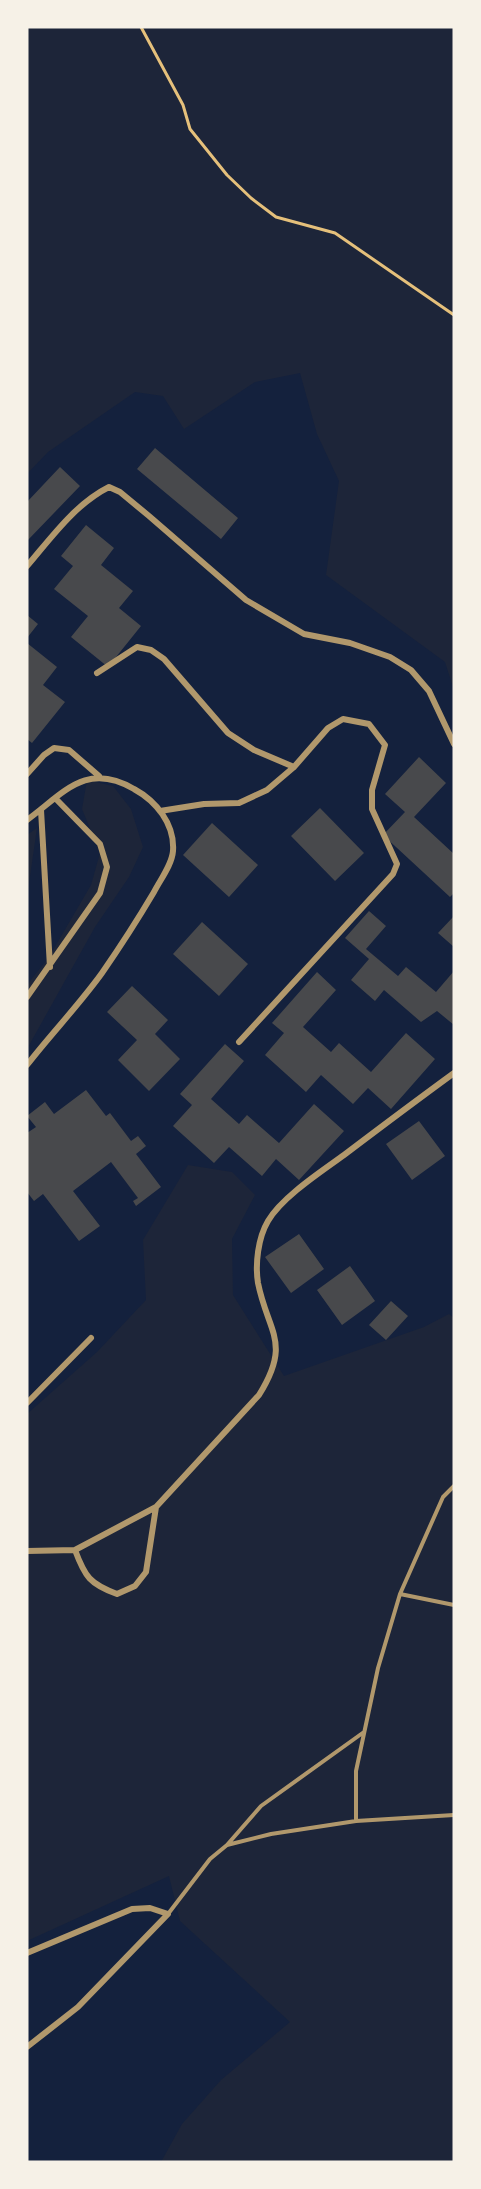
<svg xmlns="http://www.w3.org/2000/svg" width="481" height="2189" viewBox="0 0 481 2189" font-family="Roboto,sans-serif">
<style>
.green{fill:#1d2539}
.building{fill:#48494c}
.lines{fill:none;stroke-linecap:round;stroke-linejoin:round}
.path{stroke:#e5c07b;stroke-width:3}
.service{stroke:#b1986c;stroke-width:4}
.minor{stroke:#b1986c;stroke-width:6}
</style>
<rect width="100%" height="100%" fill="#14213d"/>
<path class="green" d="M27,27h427v663l-9,-28 -119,-87 13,-94 -22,-47 -17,-61 -45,9 -71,47 -21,-33 -28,-4 -87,60 -21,22z
M87,780l26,6 18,23 12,38 -14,30 -34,50 -68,122v-64l22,-28 42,-72 9,-32 -18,-44z
M37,828l-9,62 -1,70v-125z
M188,1165l44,7 23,23 -23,44 1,56 51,81 140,-49 25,-13 5,4v844h-293l21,-38 39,-44 69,-58 -110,-101 -11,-45 -142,65v-527l70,-62 49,-52 -3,-60z"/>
<path class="building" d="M155,448l83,70 -17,21 -84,-70z
M60,467l20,19 -53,55v-39z
M86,525l28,23 -13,17 32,26 -14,17 22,18 -33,41 -37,-30 17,-21 -34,-27 19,-23 -12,-10z
M27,615l11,9 -11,14z
M27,643l30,24 -14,18 22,17 -33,41 -5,-4z
M419,757l27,26 -32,34 40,37v39l-4,4 -67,-62 22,-23 -20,-18z
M320,808l44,45 -29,28 -44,-45z
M212,823l46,42 -29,32 -46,-42z
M369,911l17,15 -20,23 32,27 8,-9 30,25 18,-21v54l-17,-14 -16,11 -37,-32 -9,11 -24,-21 18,-21 -24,-21z
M454,916v31l-16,-14z
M202,922l46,42 -29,32 -46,-42z
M317,972l19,18 -33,37 28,25 8,-9 32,29 35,-39 29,26 -44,50 -23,-21 -15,16 -32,-29 -15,17 -41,-37 19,-22 -12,-10z
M132,986l36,34 -13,14 25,25 -31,32 -31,-31 19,-20 -30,-28z
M225,1044l19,17 -33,38 28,25 8,-9 32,28 35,-39 30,27 -45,49 -23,-21 -14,17 -33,-29 -15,16 -41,-37 19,-21 -12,-11z
M86,1090l20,26 4,-3 21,28 7,-5 8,10 -10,8 25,33 -25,19 -3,-5 5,-3 -27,-36 -38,29 27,35 -21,15 -36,-47 -9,7 -7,-9v-59l9,-6 -9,-11 18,-14 9,12z
M419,1121l26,35 -33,24 -26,-36z
M299,1234l25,35 -33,24 -26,-36z
M350,1266l25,35 -33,24 -25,-35z
M391,1301l17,15 -22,24 -17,-15z"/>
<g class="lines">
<path class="path" d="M141,27l42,78 7,24 37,46 24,23 25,19 59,16 119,82"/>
<path class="service" d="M400,1594l54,11
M356,1821v-50l22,-103 22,-74 43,-97 11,-11
M227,1845l34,-39 103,-74
M168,1914l42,-55 17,-14 44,-11 85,-13 98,-6"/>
<path class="minor" d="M27,566c24,-28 48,-62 82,-79l11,5 29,24 97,84 58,34 46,9 40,14 21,13 18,21 25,53
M97,673l40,-26 14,3 13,9 64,74 26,17 40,17
M27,774l17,-19 10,-7 15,2 30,26
M41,810l9,157
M160,811l44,-7 35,-1 28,-13 27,-23 34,-39 15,-9 26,5 16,21 -13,45v19l25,55 -4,10 -154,168
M27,820c37,-27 59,-59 107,-31 22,12 41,35 39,62 -1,14 -13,29 -19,41 -16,27 -34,55 -52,81 -23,32 -51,61 -75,92
M27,997l73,-104 7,-26 -7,-23 -44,-45
M27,1403l64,-65
M75,1550c10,27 15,34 42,44l18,-8 11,-14 10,-65
M27,1551l48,-1 81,-43 103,-112c33,-53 9,-62 -1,-112 -3,-19 0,-45 10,-62 14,-24 54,-50 76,-66 37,-28 73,-55 110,-82
M27,1953l105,-44 18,-1 18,6 -90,93 -51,40"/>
</g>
<rect width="481" height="2189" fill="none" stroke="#f6f1e7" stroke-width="57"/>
</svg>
